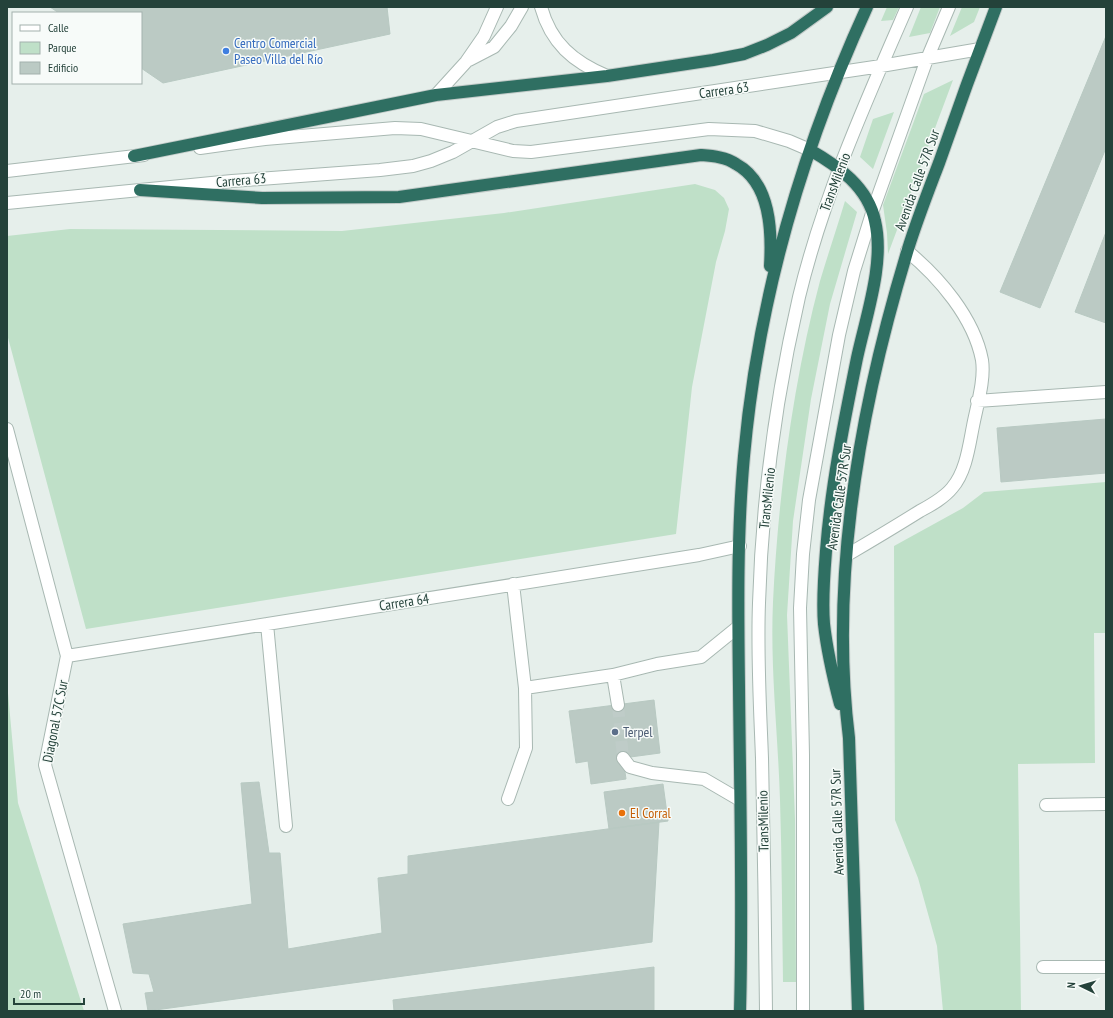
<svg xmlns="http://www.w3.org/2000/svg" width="1113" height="1018" viewBox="0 0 1113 1018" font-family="'PT Sans Narrow',sans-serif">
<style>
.green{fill:#bfe0c8}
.building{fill:#bbcac4;stroke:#b8c9c2}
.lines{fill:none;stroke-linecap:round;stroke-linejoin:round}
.minor-tunnel{stroke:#bfccc8;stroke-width:12;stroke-dasharray:12 6;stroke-linecap:butt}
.minor-casing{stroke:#a8b8b2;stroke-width:14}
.highway-casing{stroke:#c2cac8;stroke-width:14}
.minor{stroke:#fff;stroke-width:12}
.highway{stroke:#2f6f62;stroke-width:12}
.shop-dot{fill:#3f7fe0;stroke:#f7fbf9;stroke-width:1.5}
.service-dot{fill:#5c6f8a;stroke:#f7fbf9;stroke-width:1.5}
.food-dot{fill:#e8710a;stroke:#f7fbf9;stroke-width:1.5}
.labels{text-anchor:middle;stroke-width:3;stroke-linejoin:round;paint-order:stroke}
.shop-label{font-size:14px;fill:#366cbe;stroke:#f7fbf9;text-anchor:start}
.street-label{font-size:14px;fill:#24423a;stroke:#f7fbf9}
.service-label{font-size:14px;fill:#4e5e75;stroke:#f7fbf9;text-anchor:start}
.food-label{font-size:14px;fill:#c56008;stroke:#f7fbf9;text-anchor:start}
</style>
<rect width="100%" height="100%" fill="#e6efeb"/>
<path class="green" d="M887,7h12l-6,13 -12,1z
M921,7h19l-10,26 -21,4z
M962,7h18l-6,15 -24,14z
M953,80l-65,174 -1,-21 -4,-28 41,-111z
M894,112l-21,57 -13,-12 13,-38z
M695,184l20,6 9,8 5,11 -4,22 -9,31 -24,125 -16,147 -590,95 -79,-295v-98l63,-7 272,2 162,-18z
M845,201l12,11 -27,92 -19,95 -18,122 -6,94 8,204 1,163h-13c-1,-61 -1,-122 -3,-182 -2,-66 -10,-133 -7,-198 5,-105 20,-220 47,-321 8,-27 17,-53 25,-80z
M1106,482v151h-12l1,130 -77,1 3,247h-78l-6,-65 -19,-68 -23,-58 -1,-274 69,-38 21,-16z
M7,682l11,121 66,208h-77z"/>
<path class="building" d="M50,7h337l3,27 -227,49 -22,-15v-55h-82z
M1106,36v112l-66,160 -40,-16z
M1106,232v91l-31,-11z
M1106,419v54l-105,9 -4,-54z
M654,700l6,53 -37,5 3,21 -35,5 -3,-23 -12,2 -7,-52z
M259,782l10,71h11l8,96 94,-16 -4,-55 30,-4v-18l251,-34 -7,120 -504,69 -3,-18 9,-1 -5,-18 -16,-1 -10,-49 129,-20 -11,-121z
M663,784l5,37 -59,8 -5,-37z
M654,967v44h-260l-1,-11z"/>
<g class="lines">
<path class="minor-tunnel" d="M618,705l5,53"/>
<g class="minor-casing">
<path id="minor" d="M541,7c10,36 32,55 66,69
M469,60l25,-13 17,-21 11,-19
M436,95l30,-33 18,-26 13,-29
M200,148l65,-9 130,-11 26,1 92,22 18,1 178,-23 46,2 34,10 21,9
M7,171l137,-16
M7,203l225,-22 148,-11 33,-4 18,-5 22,-9 44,-25 19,-6 365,-55 99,-17
M977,401l129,-9
M7,429l60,227 -22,109 70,246
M847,555c24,-14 49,-29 73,-44 11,-6 24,-13 32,-23 14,-16 17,-42 21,-62 4,-21 12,-46 9,-66 -8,-42 -43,-83 -75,-109
M267,624l19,202
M67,656l632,-101 41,-9
M525,688l88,-13
M618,705l-5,-30 44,-11 44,-7 37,-30
M623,758l7,9 22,6 52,6 36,21
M508,799l18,-51 -1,-60 -12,-104
M1046,805l60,-1
M1043,967h63
M766,1011c-1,-84 -2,-169 -4,-253 -2,-52 -5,-103 -3,-155 3,-102 17,-206 40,-306 24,-100 67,-196 108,-290
M803,1011v-256l-3,-147 3,-54 6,-54 30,-165 15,-64 19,-61 54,-151 22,-52"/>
</g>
<g class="highway-casing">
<path id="highway" d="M810,150c28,16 58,37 65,71 10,42 -9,95 -18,137 -13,64 -26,128 -31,193 -2,25 -4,49 -2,73 3,27 9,53 16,80
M134,156l302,-61 171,-19 106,-16 31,-6 23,-9 24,-12 36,-26
M140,190l122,8 137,-1 302,-42c12,1 25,2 35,9 35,19 36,68 34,102
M740,1011c3,-108 0,-216 -1,-324 -1,-77 -2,-155 5,-231 14,-156 58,-307 123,-449
M858,1011l-9,-273c-20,-162 12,-335 59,-489 9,-29 20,-57 31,-86 18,-52 37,-104 57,-156"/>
</g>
<use href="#minor" class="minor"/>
<use href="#highway" class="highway"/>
</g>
<circle class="shop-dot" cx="226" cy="51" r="4"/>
<circle class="service-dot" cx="615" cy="732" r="4"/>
<circle class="food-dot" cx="622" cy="813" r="4"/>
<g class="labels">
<g class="shop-label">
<text x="234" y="48">Centro Comercial<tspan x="234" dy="16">Paseo Villa del Río</tspan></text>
</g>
<g class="street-label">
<text transform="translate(724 90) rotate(-8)" y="5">Carrera 63</text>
<text transform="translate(241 180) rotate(-5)" y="5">Carrera 63</text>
<text transform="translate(917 180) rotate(-70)" y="5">Avenida Calle 57R Sur</text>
<text transform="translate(835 182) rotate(-69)" y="5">TransMilenio</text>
<text transform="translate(839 497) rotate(-82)" y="5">Avenida Calle 57R Sur</text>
<text transform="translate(767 498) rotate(-84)" y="5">TransMilenio</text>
<text transform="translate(404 602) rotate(-9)" y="5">Carrera 64</text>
<text transform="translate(55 721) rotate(-79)" y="5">Diagonal 57C Sur</text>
<text transform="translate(763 821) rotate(-91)" y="5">TransMilenio</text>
<text transform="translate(837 822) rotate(-92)" y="5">Avenida Calle 57R Sur</text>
</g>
<g class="service-label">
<text x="623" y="737">Terpel</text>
</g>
<g class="food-label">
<text x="630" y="818">El Corral</text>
</g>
</g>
<rect width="1113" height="1018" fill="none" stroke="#24423a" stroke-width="16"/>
<rect x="12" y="12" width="130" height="72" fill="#f7fbf9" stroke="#a3b1ad"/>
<rect x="20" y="25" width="20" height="6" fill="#ffffff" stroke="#a3b1ad"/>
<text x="48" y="32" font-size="12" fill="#24423a">Calle</text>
<rect x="20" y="42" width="20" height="12" fill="#bfe0c8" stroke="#a3b1ad"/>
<text x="48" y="52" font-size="12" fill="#24423a">Parque</text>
<rect x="20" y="62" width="20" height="12" fill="#bbcac4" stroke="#a3b1ad"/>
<text x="48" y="72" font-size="12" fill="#24423a">Edificio</text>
<g transform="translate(1081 986) rotate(275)" stroke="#f7fbf9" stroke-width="3" paint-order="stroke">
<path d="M0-3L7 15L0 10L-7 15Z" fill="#24423a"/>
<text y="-6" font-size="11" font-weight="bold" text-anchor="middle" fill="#24423a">N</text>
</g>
<path d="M14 998v6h70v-6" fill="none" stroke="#24423a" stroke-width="2"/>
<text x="20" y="998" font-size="12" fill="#24423a" stroke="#f7fbf9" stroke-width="3" paint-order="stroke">20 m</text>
</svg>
